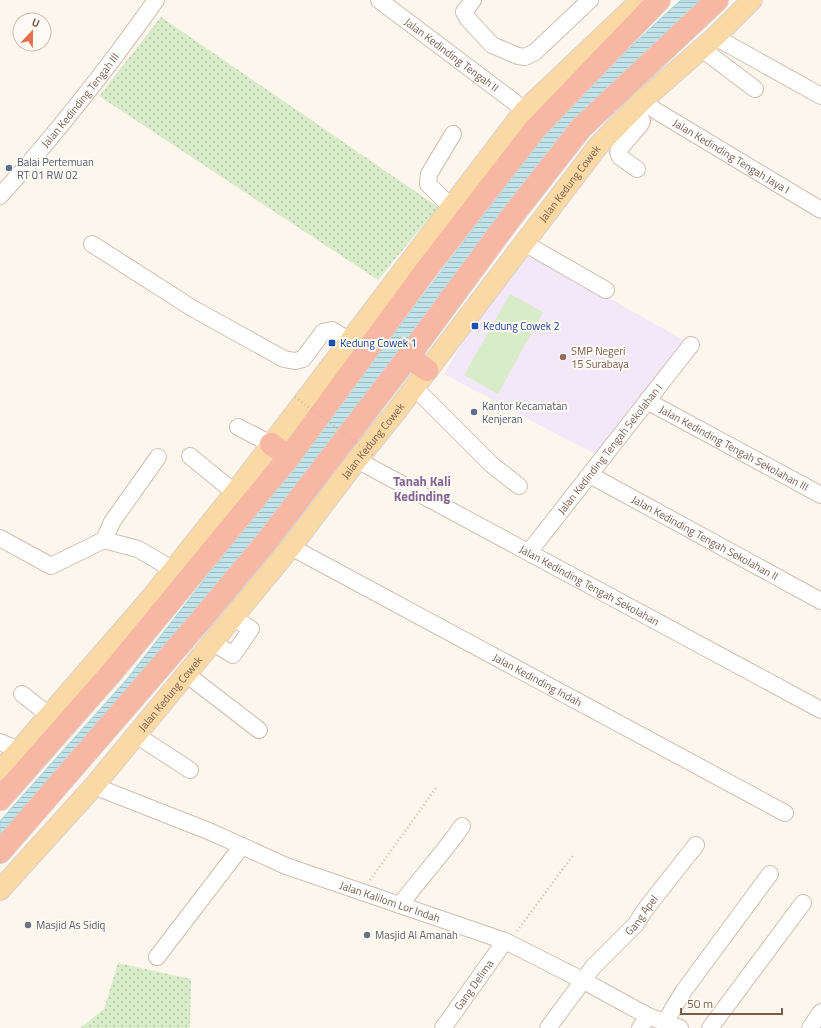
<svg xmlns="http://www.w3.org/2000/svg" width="821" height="1028" viewBox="0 0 821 1028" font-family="'Titillium Web',sans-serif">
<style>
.education{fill:#f3e8fa}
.green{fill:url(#green-dots)}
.pitch{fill:#d8ecc9}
.water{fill:url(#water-rules);stroke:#a5d3da}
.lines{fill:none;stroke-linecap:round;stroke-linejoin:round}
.minor-casing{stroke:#d1beb0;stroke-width:18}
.major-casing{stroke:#dad1cd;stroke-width:22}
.highway-casing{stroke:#dad1cd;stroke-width:24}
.path{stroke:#d9b8a5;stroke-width:2.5;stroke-dasharray:1 3;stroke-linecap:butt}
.minor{stroke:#fff;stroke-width:16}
.major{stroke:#fbd9a5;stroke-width:20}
.highway{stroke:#f7b7a3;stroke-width:22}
.path-bridge{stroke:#d9b8a5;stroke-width:2.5;stroke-dasharray:1 3;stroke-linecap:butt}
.service-dot{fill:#5c6f8a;stroke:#fffaf3;stroke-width:1.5}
.transit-dot{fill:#1a4fb4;stroke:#fffaf3;stroke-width:1.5}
.education-dot{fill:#8d6e63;stroke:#fffaf3;stroke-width:1.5}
.worship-dot{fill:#6b7280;stroke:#fffaf3;stroke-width:1.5}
.labels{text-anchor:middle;stroke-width:4;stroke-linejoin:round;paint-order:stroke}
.street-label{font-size:11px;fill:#7a5c4d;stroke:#fffaf3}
.service-label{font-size:11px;fill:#4e5e75;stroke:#fffaf3;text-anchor:start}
.transit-label{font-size:11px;fill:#164399;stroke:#fffaf3;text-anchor:start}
.education-label{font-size:11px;fill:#785e54;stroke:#fffaf3;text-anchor:start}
.worship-label{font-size:11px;fill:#5b616d;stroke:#fffaf3;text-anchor:start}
.quarter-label{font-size:13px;font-weight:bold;fill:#846695;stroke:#fffaf3}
</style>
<defs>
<pattern id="green-dots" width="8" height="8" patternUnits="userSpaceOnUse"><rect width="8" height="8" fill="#d8ecc9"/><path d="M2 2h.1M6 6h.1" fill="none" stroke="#b4c2a5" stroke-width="1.8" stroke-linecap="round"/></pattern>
<pattern id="water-rules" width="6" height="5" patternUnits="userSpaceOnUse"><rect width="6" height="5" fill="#bfe3e8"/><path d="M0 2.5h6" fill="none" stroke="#a0bbbe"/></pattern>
</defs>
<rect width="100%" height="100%" fill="#fdf6ec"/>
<path class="education" d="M523,249l162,92 -89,113 -34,-17 -118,-63 38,-65z"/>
<path class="green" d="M161,17l277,190 -60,73 -279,-184z
M118,963l73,16 -1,49h-110l24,-19z"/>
<path class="pitch" d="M510,294l33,18 -45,82 -34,-19z"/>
<path class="water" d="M681,0h25l-49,47 -447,552 -210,243v-21l127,-142 194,-249 226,-298c43,-46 88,-90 134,-132z"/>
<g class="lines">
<g class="minor-casing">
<g id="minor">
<path id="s1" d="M379,0l134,101 11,10"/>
<path d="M473,0l-9,12 4,7 24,26 26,11 7,1 10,-5 55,-52"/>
<path d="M715,37l106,59"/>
<path d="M702,49l53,40"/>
<path id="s2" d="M642,101l16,11 163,98"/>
<path d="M633,110l6,5 3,6 -2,4 -19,22 -3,5 2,5 17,12"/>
<path id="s3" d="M0,196c56,-62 108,-128 156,-196"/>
<path d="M451,207l-23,-23 1,-10 24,-40"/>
<path d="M524,243l82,47"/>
<path d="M92,244l100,64 92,51 11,2 8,-2 20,-27 9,-2 18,11"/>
<path d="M414,387l78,78 27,21"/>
<path id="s4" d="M647,401l174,94"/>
<path d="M238,427l33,17"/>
<path d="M190,456l45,37"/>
<path id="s5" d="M357,460l464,250"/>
<path id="s6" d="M590,475l231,126"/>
<path d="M0,538l51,28 53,-26 34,9 34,20"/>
<path d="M104,540l8,-18 46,-65"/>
<path id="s7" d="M291,547l494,266"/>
<path id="s8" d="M529,552l162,-207"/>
<path d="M212,642l21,13 18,-26 -19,-12"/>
<path d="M186,674l73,56"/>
<path d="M22,694l27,21"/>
<path d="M136,735l54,35"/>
<path d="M0,742l19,8"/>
<path id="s9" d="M94,786l117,46 75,34 219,75 77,39 66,36 32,12"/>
<path d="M400,905c20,-27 43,-51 62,-79"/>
<path d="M157,957l85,-111"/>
<path d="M665,1022l18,-30 87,-118"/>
<path id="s10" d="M443,1028l62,-87"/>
<path id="s11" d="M548,1028l45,-61 43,-43 8,-13 52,-66"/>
<path d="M640,1028l8,-12"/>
<path d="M710,1028l93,-125"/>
<path d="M810,1028l11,-16"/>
</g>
</g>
<g class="major-casing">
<g id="major">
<path d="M0,770l19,-20 130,-150 87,-109 288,-380 117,-111"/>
<path id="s12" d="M0,890l94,-104 197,-239 66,-87 38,-47 203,-267 44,-45 73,-64 37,-37"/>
</g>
</g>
<g class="highway-casing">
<path id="highway" d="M408,357l19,13
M271,444l18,13
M0,799l112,-127 177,-215 134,-183 112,-145 124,-129
M0,852l201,-232 66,-79 141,-184 101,-137 72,-92 136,-128"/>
</g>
<path class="path" d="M370,880l66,-92
M517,931l57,-77"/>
<use href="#minor" class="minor"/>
<use href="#major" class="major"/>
<use href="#highway" class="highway"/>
<path class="path-bridge" d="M295,397l78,58"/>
</g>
<g class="service-dot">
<circle cx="9" cy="168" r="4"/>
<circle cx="474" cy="412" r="4"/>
</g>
<g class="transit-dot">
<rect x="471" y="322" width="8" height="8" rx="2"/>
<rect x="328" y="339" width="8" height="8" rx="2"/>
</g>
<circle class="education-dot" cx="563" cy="357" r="4"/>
<g class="worship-dot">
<circle cx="28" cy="925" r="4"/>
<circle cx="367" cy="935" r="4"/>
</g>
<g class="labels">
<g class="street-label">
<text dy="4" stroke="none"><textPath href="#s1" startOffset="91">Jalan Kedinding Tengah II</textPath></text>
<text dy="4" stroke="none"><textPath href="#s3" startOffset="125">Jalan Kedinding Tengah III</textPath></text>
<text dy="4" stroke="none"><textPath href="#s2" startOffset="105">Jalan Kedinding Tengah Jaya I</textPath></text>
<text dy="4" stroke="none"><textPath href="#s12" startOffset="908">Jalan Kedung Cowek</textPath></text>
<text dy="4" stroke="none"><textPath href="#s12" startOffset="584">Jalan Kedung Cowek</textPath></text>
<text dy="4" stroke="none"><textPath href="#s8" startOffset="131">Jalan Kedinding Tengah Sekolahan I</textPath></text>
<text dy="4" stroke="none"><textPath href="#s4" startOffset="99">Jalan Kedinding Tengah Sekolahan III</textPath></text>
<text dy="4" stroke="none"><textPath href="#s6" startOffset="131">Jalan Kedinding Tengah Sekolahan II</textPath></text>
<text dy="4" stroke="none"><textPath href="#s5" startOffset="264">Jalan Kedinding Tengah Sekolahan</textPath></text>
<text dy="4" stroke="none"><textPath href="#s7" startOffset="280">Jalan Kedinding Indah</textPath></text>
<text dy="4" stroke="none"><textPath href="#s12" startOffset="260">Jalan Kedung Cowek</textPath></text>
<text dy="4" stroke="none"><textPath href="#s9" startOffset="318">Jalan Kalilom Lor Indah</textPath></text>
<text dy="4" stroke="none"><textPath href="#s11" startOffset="147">Gang Apel</textPath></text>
<text dy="4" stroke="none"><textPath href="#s10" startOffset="53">Gang Delima</textPath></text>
</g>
<g class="service-label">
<text x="17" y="166">Balai Pertemuan<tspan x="17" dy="13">RT 01 RW 02</tspan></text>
<text x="482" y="410">Kantor Kecamatan<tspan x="482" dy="13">Kenjeran</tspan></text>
</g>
<g class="transit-label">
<text x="483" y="330">Kedung Cowek 2</text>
<text x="340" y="347">Kedung Cowek 1</text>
</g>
<g class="education-label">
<text x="571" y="355">SMP Negeri<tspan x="571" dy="13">15 Surabaya</tspan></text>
</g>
<g class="worship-label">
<text x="36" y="929">Masjid As Sidiq</text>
<text x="375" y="939">Masjid Al Amanah</text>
</g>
<g class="quarter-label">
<text x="422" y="486">Tanah Kali<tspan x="422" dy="15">Kedinding</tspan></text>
</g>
</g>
<g transform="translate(32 32) rotate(22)"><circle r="19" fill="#fffaf3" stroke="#cabbb1"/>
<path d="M0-3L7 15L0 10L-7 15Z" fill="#e76f51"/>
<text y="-6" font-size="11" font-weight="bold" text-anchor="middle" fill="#7a5c4d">U</text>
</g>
<path d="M681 1008v6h101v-6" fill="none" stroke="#7a5c4d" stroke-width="2"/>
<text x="687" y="1008" font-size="12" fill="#7a5c4d" stroke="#fffaf3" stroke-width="3" paint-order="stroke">50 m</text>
</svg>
